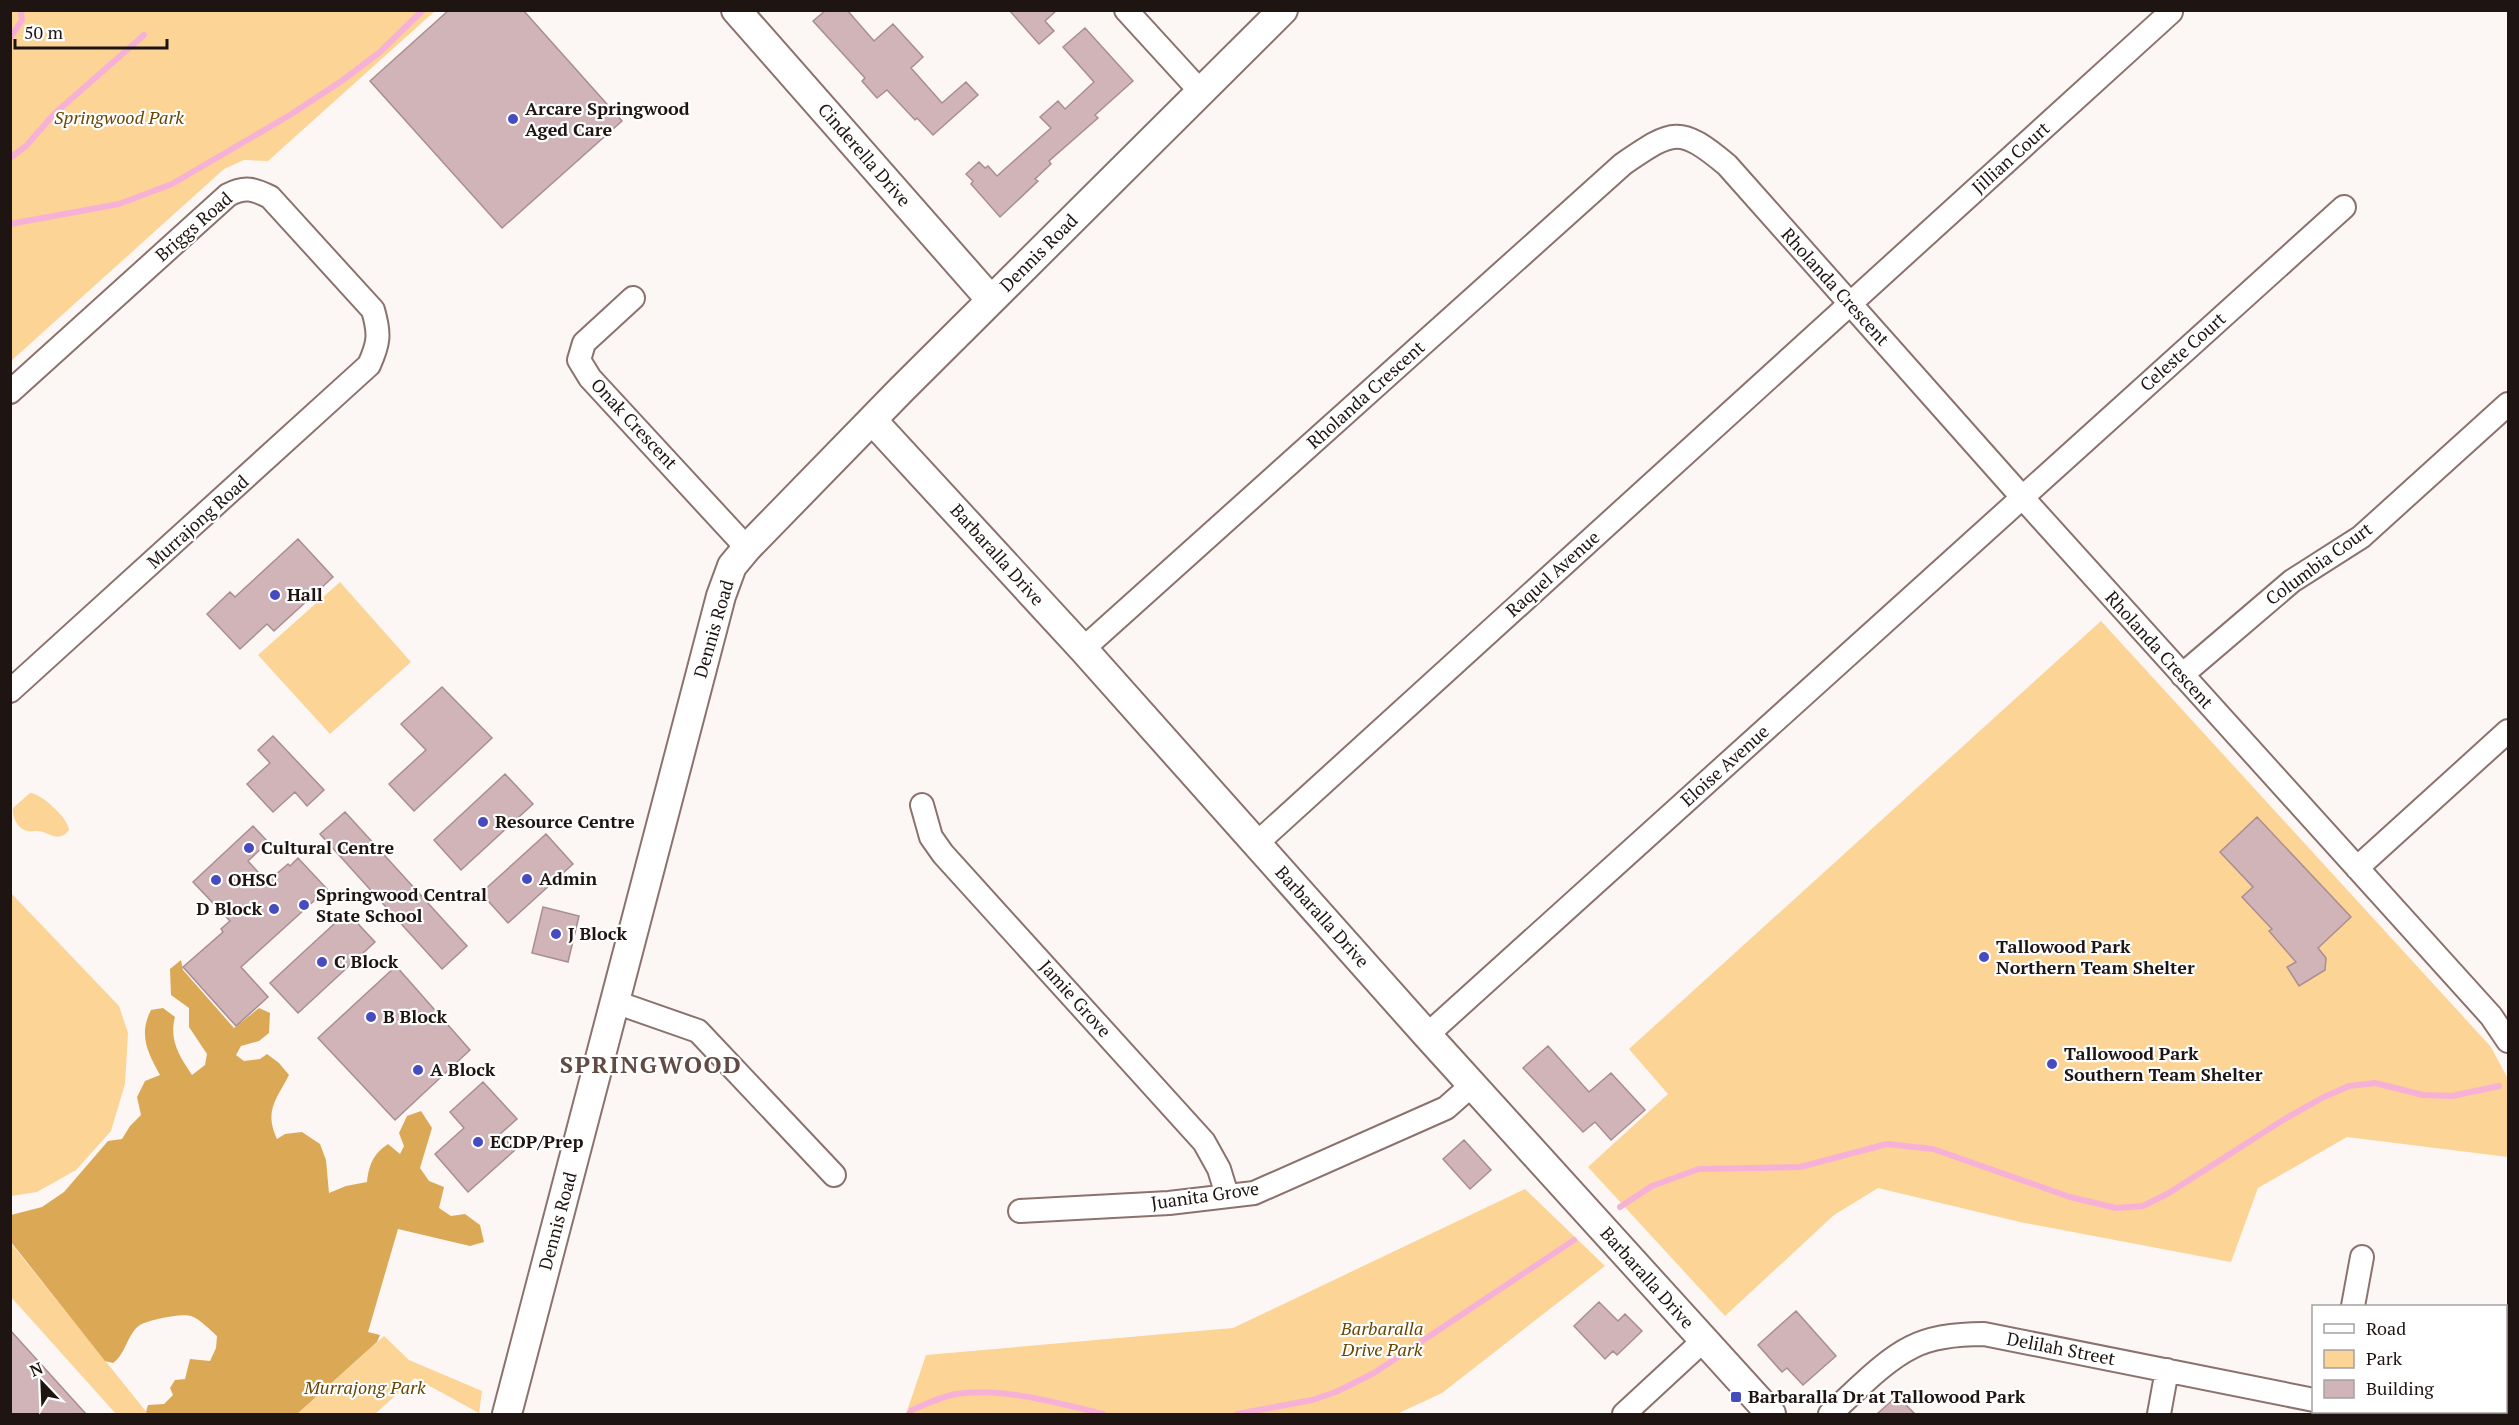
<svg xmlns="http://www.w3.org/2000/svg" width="2519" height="1425" viewBox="0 0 2519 1425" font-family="'PT Serif',serif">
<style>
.green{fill:#fbd496}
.forest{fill:#dba955}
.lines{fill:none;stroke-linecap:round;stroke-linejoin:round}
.stream{stroke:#f7b1d7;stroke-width:6}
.building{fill:#d1b4b8;stroke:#a98d91;stroke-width:1.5}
.minor-casing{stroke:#8c726d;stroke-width:26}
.tertiary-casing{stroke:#8c726d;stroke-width:32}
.minor{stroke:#fff;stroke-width:22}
.tertiary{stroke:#fff;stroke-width:28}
.poi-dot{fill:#474bc0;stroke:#fff;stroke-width:2}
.labels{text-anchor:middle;stroke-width:4.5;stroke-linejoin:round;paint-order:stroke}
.poi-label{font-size:18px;font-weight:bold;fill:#1e1412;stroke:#fff;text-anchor:start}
.park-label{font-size:18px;font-style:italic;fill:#674600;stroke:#fff}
.street-label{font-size:18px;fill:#1e1412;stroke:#fff}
.district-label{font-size:24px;font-weight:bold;letter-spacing:1.5px;fill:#624a45;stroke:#fff}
</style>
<rect width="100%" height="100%" fill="#fcf6f5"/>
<path class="green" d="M10,11l1,-1 424,1 -167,150 -24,-1 -20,9 -213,192z
M340,582l71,80 -81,72 -72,-79z
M2101,621l390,426 17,32v78l-161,-20 -89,51 -27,74 -211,-40 -142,-34 -44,27 -109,101 -137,-149 80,-73 -39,-45z
M30,793c11,0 39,26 39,37 -9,11 -15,6 -26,2 -5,-2 -10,0 -15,-1 -10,-1 -16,-14 -15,-23z
M10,892l109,114 9,27 -3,51 -14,47 -35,39 -39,22 -26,4z
M1525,1189l80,77 -163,127 -45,21h-491l20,-59 307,-27z
M10,1242l138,172h-32l-105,-117z
M384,1336l25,24 73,31 -3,22 -64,-35 -40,36h-78z"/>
<path class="forest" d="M181,960l2,10 51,58 25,-20 11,5 -1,20 -10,8 -18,5 -5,9 8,6 16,-2 7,-5 12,9 10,12c-13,25 -25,36 -12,64l8,-5 17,-2 18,12 6,16 3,33 17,-7 21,-4c2,-17 6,-28 21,-38l12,10 4,-8 -5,-13 8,-17 14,-5 11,17 -12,40 9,13 15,6 -5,21 12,8 14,-2 15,11 4,17 -14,4 -72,-17 -30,103 12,3 -3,7 -80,72h-149l-2,-2 2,-7 16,-1 9,-9 -3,-7 5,-8 10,-1 5,-20 20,2 6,-13 1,-12c-7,-6 -17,-17 -26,-20 -10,-3 -42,4 -51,9 -13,9 -14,29 -27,38l-8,-2 -94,-119v-27l31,-8 22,-15 44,-51 14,-2 8,-13 11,-11 -4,-18 8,-16 15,-6c-12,-22 -22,-40 -9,-65l12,-2 12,9c-6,23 4,39 17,58l13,-10 2,-11 -18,-27v-19l-18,-13 -1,-26z"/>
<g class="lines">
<path class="stream" d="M10,38l12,-18 -1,-10
M10,158l16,-12 28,-32 90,-79
M10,224l109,-20 53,-20 118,-69 53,-35 37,-28 43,-42
M1620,1207l32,-21 47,-17 101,-2 87,-23 46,5 137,48 46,11 27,-2 26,-13 114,-73 39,-22 27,-12 26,-3 48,12 29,1 47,-10
M909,1414l3,-4c14,-6 28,-13 44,-16 45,-7 103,9 147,20
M1237,1414l75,-14 24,-8 38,-19 200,-133"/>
</g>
<path class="building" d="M449,10h74l99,111 -120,107 -132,-147z
M826,10h21l27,31 19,-17 30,33 -12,11 31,35 24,-21 12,13 -45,40 -16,-17 -2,2 -28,-30 -10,8 -15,-17 3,-3 -52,-57z
M1009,10h48l-12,11 9,10 -15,13z
M1085,28l48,53 -38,34 3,3 -49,43 2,3 -16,15 3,2 -38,36 -29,-33 2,-3 -7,-7 13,-12 6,6 3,-2 9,10 54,-48 -11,-11 18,-16 7,8 29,-27 -31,-35z
M298,539l35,38 -59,54 -7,-7 -27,25 -33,-35 23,-22 5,5z
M442,687l50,51 -78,73 -25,-27 37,-34 -25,-26z
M273,736l51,54 -17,16 -12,-14 -22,20 -26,-28 23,-21 -12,-13z
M505,774l28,30 -72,66 -27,-30z
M345,812l122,134 -25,23 -122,-135z
M2257,817l94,100 -33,31 8,10 -1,12 -26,16 -12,-19 9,-5 -27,-31 3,-2 -30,-32 11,-10 -33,-35z
M253,826l15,16 -20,19 19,21 21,-18 2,2 8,-8 29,31 -86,78 27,30 -32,29 -53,-59 40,-35 -2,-3 9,-8 -37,-39z
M546,834l27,30 -65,59 -27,-30z
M543,907l36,9 -11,46 -36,-9z
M347,912l28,30 -77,71 -28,-30z
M396,966l74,84 -75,70 -77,-82z
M1548,1046l41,46 22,-19 34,37 -34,30 -16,-18 -12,10 -60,-64z
M483,1082l34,37 -17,15 15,16 -47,42 -33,-38 29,-26 -14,-16z
M1464,1140l27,30 -21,19 -27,-30z
M1599,1302l19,19 7,-7 17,17 -25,24 -4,-4 -8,8 -31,-33z
M1796,1311l40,45 -33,29 -16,-17 -5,4 -24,-27z
M10,1330l76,84h-76z
M1897,1396l18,18h-38z"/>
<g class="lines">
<g class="minor-casing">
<path id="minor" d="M1126,10l75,82
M633,298l-49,45 -5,17 11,18 157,170
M10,392l218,-197c17,-9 26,-6 42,2l103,113c7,24 6,33 -4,55l-359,326
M1083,649l540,-485c50,-34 56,-39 104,1l295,332 469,519 17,25
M2182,675l110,-94 69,-44 147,-133
M922,805l9,32 12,17 261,288 15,27 8,26
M1256,844l915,-832
M2357,868l151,-137
M615,1002l83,29 136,144
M1427,1035l917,-828
M1020,1211l149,-8 85,-10 192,-85 26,-23
M2353,1306l9,-49
M2370,1412l14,2
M1624,1414l80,-74
M1830,1414c24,-21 53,-53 82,-67 21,-11 49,-13 72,-13l330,66
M2159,1414l8,-44"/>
</g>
<g class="tertiary-casing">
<path id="tertiary" d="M736,10l255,290
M872,420l211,229 344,386 344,379
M507,1414l214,-818 11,-30 15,-18 154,-158 382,-380"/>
</g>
<use href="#minor" class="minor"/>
<use href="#tertiary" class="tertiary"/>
</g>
<g class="poi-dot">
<circle cx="513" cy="119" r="6"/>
<circle cx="275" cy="595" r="6"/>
<circle cx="483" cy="822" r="6"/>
<circle cx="249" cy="848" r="6"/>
<circle cx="527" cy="879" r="6"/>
<circle cx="216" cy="880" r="6"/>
<circle cx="304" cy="905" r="6"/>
<circle cx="274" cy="909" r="6"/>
<circle cx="556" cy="934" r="6"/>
<circle cx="1984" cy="957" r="6"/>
<circle cx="322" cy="962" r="6"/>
<circle cx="371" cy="1017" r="6"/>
<circle cx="2052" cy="1064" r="6"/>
<circle cx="418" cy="1070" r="6"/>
<circle cx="478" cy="1142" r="6"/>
<rect x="1730" y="1391" width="12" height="12" rx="3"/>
</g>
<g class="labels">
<g class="poi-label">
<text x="525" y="115">Arcare Springwood<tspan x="525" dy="21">Aged Care</tspan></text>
<text x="287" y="601">Hall</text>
<text x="495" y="828">Resource Centre</text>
<text x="261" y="854">Cultural Centre</text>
<text x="539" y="885">Admin</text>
<text x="228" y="886">OHSC</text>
<text x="316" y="901">Springwood Central<tspan x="316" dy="21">State School</tspan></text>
<text x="262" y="915" text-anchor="end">D Block</text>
<text x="568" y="940">J Block</text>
<text x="1996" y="953">Tallowood Park<tspan x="1996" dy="21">Northern Team Shelter</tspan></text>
<text x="334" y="968">C Block</text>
<text x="383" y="1023">B Block</text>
<text x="2064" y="1060">Tallowood Park<tspan x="2064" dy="21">Southern Team Shelter</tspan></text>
<text x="430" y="1076">A Block</text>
<text x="490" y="1148">ECDP/Prep</text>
<text x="1748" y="1403">Barbaralla Dr at Tallowood Park</text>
</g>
<g class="park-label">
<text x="119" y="124">Springwood Park</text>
<text x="1382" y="1335">Barbaralla<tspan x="1382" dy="21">Drive Park</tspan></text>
<text x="365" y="1394">Murrajong Park</text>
</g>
<g class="street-label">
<text transform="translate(864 155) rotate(49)" y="6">Cinderella Drive</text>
<text transform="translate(2011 158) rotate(-42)" y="6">Jillian Court</text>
<text transform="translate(194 227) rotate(-41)" y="6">Briggs Road</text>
<text transform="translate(1039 253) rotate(-45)" y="6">Dennis Road</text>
<text transform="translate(1835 287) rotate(48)" y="6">Rholanda Crescent</text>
<text transform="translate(2183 352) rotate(-42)" y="6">Celeste Court</text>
<text transform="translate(1366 395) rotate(-42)" y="6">Rholanda Crescent</text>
<text transform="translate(634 424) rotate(47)" y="6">Onak Crescent</text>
<text transform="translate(198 522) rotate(-42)" y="6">Murrajong Road</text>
<text transform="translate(997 555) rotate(48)" y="6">Barbaralla Drive</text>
<text transform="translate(2319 564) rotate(-36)" y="6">Columbia Court</text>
<text transform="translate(1553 574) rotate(-42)" y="6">Raquel Avenue</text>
<text transform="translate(714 629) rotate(-74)" y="6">Dennis Road</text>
<text transform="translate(2159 650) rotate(48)" y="6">Rholanda Crescent</text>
<text transform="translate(1725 766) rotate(-42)" y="6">Eloise Avenue</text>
<text transform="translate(1322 917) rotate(48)" y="6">Barbaralla Drive</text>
<text transform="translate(1075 999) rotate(48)" y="6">Jamie Grove</text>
<text transform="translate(1205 1196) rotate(-8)" y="6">Juanita Grove</text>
<text transform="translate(558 1221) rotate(-75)" y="6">Dennis Road</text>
<text transform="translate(1647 1278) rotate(48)" y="6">Barbaralla Drive</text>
<text transform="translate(2061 1349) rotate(11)" y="6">Delilah Street</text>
</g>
<g class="district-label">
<text x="651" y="1073">SPRINGWOOD</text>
</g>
</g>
<rect width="2519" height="1425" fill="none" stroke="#1e1412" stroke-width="24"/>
<rect x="2312" y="1305" width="195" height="108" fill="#ffffff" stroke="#a5a1a0" stroke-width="1.5"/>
<rect x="2324" y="1324" width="30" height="9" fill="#ffffff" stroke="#a5a1a0" stroke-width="1.5"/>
<text x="2366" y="1335" font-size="18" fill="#1e1412">Road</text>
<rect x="2324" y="1350" width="30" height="18" fill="#fbd496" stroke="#a5a1a0" stroke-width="1.5"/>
<text x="2366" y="1365" font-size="18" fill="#1e1412">Park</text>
<rect x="2324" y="1380" width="30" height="18" fill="#d1b4b8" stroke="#a5a1a0" stroke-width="1.5"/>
<text x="2366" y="1395" font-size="18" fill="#1e1412">Building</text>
<g transform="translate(42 1383) rotate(337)" stroke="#ffffff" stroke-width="4.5" paint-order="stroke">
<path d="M0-4.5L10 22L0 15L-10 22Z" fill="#1e1412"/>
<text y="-9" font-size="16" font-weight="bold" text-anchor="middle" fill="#1e1412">N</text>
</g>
<path d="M15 39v9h152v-9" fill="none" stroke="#1e1412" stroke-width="3"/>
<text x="24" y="39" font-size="18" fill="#1e1412" stroke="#ffffff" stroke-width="4.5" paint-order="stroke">50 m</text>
</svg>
